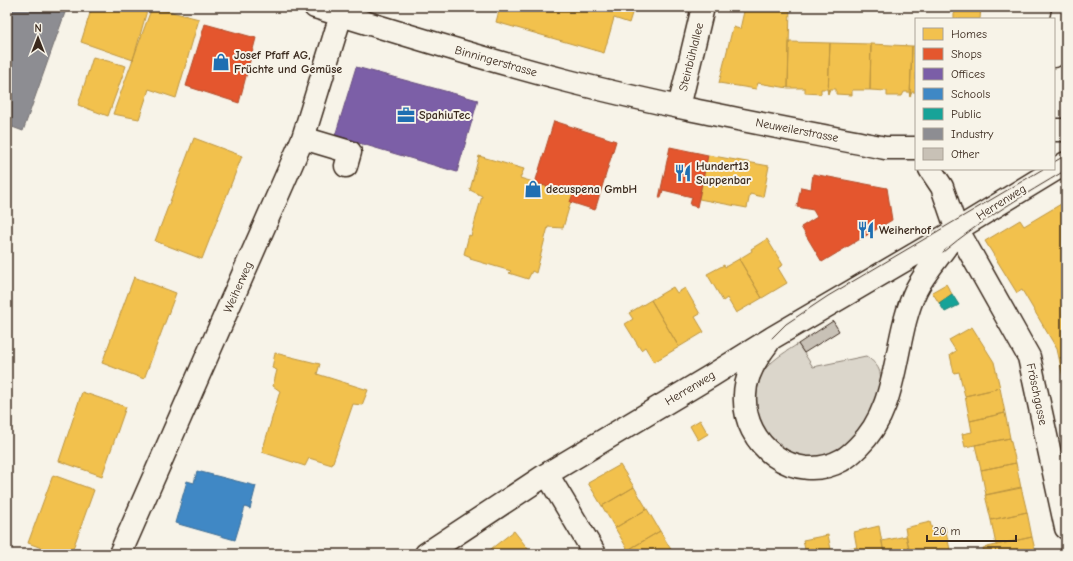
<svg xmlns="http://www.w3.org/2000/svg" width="1073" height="561" viewBox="0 0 1073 561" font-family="'Comic Neue',sans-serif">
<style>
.green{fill:#dbd6cb;stroke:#8b8074}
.homes{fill:#f2c14e;stroke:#bb9440}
.shops{fill:#e4572e;stroke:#b14a29}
.offices{fill:#7b5ea7;stroke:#684e7e}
.schools{fill:#3f88c5;stroke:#3e6c93}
.public{fill:#17a398;stroke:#227f73}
.industry{fill:#8d8d92;stroke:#746f6f}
.building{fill:#c8c1b6;stroke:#3b2a1e}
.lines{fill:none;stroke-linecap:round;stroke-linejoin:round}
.minor-casing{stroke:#3b2a1e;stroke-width:25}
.minor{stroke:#f7f3e8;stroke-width:22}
.tram{stroke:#3b2a1e;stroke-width:1}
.labels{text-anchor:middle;stroke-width:4;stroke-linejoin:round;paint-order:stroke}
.poi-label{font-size:12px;font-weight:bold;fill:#3b2a1e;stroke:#f7f3e8;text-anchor:start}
.street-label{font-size:12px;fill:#3b2a1e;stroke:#f7f3e8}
</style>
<rect width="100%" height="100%" fill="#f7f3e8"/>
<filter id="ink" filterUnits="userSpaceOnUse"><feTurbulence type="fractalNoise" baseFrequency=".025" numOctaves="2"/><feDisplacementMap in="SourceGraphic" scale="8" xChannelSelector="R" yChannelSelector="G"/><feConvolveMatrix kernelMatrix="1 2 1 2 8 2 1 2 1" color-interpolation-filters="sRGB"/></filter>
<g filter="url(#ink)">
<path class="green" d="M798,344l15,23 53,-11c19,13 16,23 10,42 -3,11 -16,34 -24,42 -7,8 -28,17 -38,18 -4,0 -9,-1 -12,-2 -29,-6 -51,-34 -45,-63 1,-9 3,-18 9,-25 9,-10 21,-17 32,-24z"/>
<path class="homes" d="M92,7h56l-15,53 -52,-18z
M152,7l47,12 -23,79 -27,-9 -10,30 -26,-5z
M500,7h134l-5,16 -15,-5 -10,35 -108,-31z
M745,7h45l-2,81 -30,-5 -2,6 -37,-6 14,-56 7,2z
M954,7h27l-1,12h-26z
M789,42l41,1 -2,51 -1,-5h-6v5l-16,-1v-5h-17z
M830,43l41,1 -1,46h-18v5l-16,-1v-5h-6l-2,5z
M871,44l41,2 -2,51 -1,-5h-5l-2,4h-15v-5l-17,-1z
M912,46h4v46h-4l-2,5z
M93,57l33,9 -18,50 -30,-11z
M194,138l48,18 -40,103 -47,-18z
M708,155l61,11 -6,31 -13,-3 -3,14 -48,-9z
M479,156l45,13 -4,9 53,16 -10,34 -15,-1 -12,46 -4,-2 -4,8 -19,-6 2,-2 -41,-12 1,-2 -7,-3 5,-19 2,1 11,-40 -12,-6z
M1066,201v156l-7,1 -2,-9 -35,-59 -5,3 -32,-52 35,-21 4,6z
M767,239l16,26 -5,3 9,15 -25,15 -23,-39 13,-8 -1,-2z
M739,259l23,39 -26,15 -9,-15 -4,3 -16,-27 17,-9 1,2z
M134,277l42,16 -32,86 -42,-16z
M946,284l6,10 -13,9 -7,-11z
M673,287l4,6 8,-5 15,26 -5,3 9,15 -25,15 -28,-47z
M651,300l28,47 -25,15 -9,-15 -4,3 -16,-26 8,-5 -4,-6z
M972,327l22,35 6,26 -35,8 -6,-24 -5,1 -4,-18 6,-4 -7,-11z
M275,353l45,11 -3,10 51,16 -6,15 -9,-1 -21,61 -23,-7 -4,8 -43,-14 18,-61 -7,-5 4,-16 -5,-2z
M1066,357v36l-7,-35z
M1000,388l5,25 -35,8 -5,-25z
M82,392l44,15 -24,69 -43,-15z
M1005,413l5,25 -45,9 -3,-13 10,-2 -2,-11z
M700,420l8,14 -10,6 -8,-14z
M1010,438l6,25 -35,7 -6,-25z
M1016,463l5,25 -35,7 -5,-25z
M620,465l14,22 -32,19 -14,-23z
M53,475l41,15 -23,64h-13l-30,-11z
M634,487l13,22 -32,19 -13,-22z
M1021,487l6,25 -36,8 -6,-25z
M647,509l13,22 -32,19 -13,-22z
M1027,512l5,25 -36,8 -5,-25z
M930,522l2,7 13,-2 6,27h-41l-5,-26z
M879,526l5,28h-26l-4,-22z
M514,531l18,23h-43l-2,-2z
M660,531l13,22 -43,1 -2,-4z
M828,535l4,19h-26l-3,-14z
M906,536l4,18h-26l-2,-13z
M1032,537l4,17h-52l-1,-6z
M857,547l1,7h-26v-3z"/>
<path class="shops" d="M205,24l51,14 -17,65 -53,-17z
M554,121l62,20 -21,69 -25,-8 3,-8 -38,-11z
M670,147l38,8 -11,52 -7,-2 2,-8 -29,-7 -2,8h-2z
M813,174l74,14 5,32 -70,42 -21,-35 16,-10 -4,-7 -16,-3 4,-20 10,2z"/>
<path class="offices" d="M356,67l122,33 -21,72 -122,-36z"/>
<path class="schools" d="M197,471l59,15 -6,23 -5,-2 -10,33 -60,-17 12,-42 7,2z"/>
<path class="public" d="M952,294l7,11 -14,7 -6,-9z"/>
<path class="industry" d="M7,7h60l-44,124 -16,-6z"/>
<path class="building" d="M833,321l6,10 -35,22 -6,-9z"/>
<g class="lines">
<g class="minor-casing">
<path id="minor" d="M315,7c84,26 168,52 253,74 104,27 211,46 317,67h31
M1054,56l10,-49
M679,107l24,-100
M1054,130h12
M303,138l47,14 -4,14
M930,169l12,18 12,35 7,14 68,121 37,171
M768,343c-11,14 -23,34 -23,52 -3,50 50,91 97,65 6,-3 11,-8 16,-13 43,-41 34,-107 58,-157 10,-20 26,-36 38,-55
M547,474l48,80
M120,554l183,-416 38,-123
M426,554l121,-80 164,-98 61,-38 186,-109 108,-66"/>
</g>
<use href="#minor" class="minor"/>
<path class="tram" d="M1054,162l12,-7
M943,252c38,-32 81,-57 123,-82
M772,338l14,-14 42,-28 215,-127"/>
</g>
</g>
<defs>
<g id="shop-bare" transform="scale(1.38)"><path d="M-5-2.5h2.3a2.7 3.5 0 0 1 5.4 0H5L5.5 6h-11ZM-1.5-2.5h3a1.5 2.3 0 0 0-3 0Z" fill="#1f6fb2" stroke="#f7f3e8" stroke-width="2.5" paint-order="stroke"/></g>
<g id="office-bare" transform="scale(1.38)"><path d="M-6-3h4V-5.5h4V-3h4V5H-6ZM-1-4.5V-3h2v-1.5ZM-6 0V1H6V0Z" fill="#1f6fb2" stroke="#f7f3e8" stroke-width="2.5" paint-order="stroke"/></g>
<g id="restaurant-bare" transform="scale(1.38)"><path d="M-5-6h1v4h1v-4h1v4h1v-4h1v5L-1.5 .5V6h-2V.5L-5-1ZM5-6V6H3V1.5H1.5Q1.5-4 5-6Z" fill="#1f6fb2" stroke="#f7f3e8" stroke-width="2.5" paint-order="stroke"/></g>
</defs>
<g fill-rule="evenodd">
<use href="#shop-bare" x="221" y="62"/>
<use href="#office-bare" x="406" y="115"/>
<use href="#restaurant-bare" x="683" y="173"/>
<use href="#shop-bare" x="533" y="189"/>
<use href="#restaurant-bare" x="866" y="230"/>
</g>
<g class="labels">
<g class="poi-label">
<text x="234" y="59">Josef Pfaff AG,<tspan x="234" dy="14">Früchte und Gemüse</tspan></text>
<text x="419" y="119">SpahiuTec</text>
<text x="696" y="170">Hundert13<tspan x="696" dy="14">Suppenbar</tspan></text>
<text x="546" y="193">decuspena GmbH</text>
<text x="879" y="234">Weiherhof</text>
</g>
<g class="street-label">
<text transform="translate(691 57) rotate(-76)" y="4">Steinbühlallee</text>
<text transform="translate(496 61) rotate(16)" y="4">Binningerstrasse</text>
<text transform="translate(797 130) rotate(11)" y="4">Neuweilerstrasse</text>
<text transform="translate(1001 202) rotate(-32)" y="4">Herrenweg</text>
<text transform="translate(238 287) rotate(-66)" y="4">Weiherweg</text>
<text transform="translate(690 388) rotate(-31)" y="4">Herrenweg</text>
<text transform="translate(1037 394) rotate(78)" y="4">Fröschgasse</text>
</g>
</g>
<rect width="1073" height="561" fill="none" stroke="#f7f3e8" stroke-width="24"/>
<rect x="12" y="12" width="1049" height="537" fill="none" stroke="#3b2a1e" stroke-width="1.5" filter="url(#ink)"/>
<rect x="915" y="18" width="140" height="152" fill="#f7f3e8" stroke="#aca397"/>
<rect x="923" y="28" width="20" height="12" fill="#f2c14e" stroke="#aca397"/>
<text x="951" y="38" font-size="12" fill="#3b2a1e">Homes</text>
<rect x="923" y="48" width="20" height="12" fill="#e4572e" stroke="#aca397"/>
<text x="951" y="58" font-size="12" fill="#3b2a1e">Shops</text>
<rect x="923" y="68" width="20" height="12" fill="#7b5ea7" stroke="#aca397"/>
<text x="951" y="78" font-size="12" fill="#3b2a1e">Offices</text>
<rect x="923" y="88" width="20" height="12" fill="#3f88c5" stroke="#aca397"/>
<text x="951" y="98" font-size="12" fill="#3b2a1e">Schools</text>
<rect x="923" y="108" width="20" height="12" fill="#17a398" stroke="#aca397"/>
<text x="951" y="118" font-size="12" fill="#3b2a1e">Public</text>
<rect x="923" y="128" width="20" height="12" fill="#8d8d92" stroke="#aca397"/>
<text x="951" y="138" font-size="12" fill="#3b2a1e">Industry</text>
<rect x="923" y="148" width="20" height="12" fill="#c8c1b6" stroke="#aca397"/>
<text x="951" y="158" font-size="12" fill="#3b2a1e">Other</text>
<g transform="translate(38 38)" stroke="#f7f3e8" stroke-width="3" paint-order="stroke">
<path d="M0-3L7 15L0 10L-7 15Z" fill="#3b2a1e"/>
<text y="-6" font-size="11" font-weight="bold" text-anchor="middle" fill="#3b2a1e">N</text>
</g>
<path d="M927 535v6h89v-6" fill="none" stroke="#3b2a1e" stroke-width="2"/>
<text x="933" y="535" font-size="12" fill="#3b2a1e" stroke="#f7f3e8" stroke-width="3" paint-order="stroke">20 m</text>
</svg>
